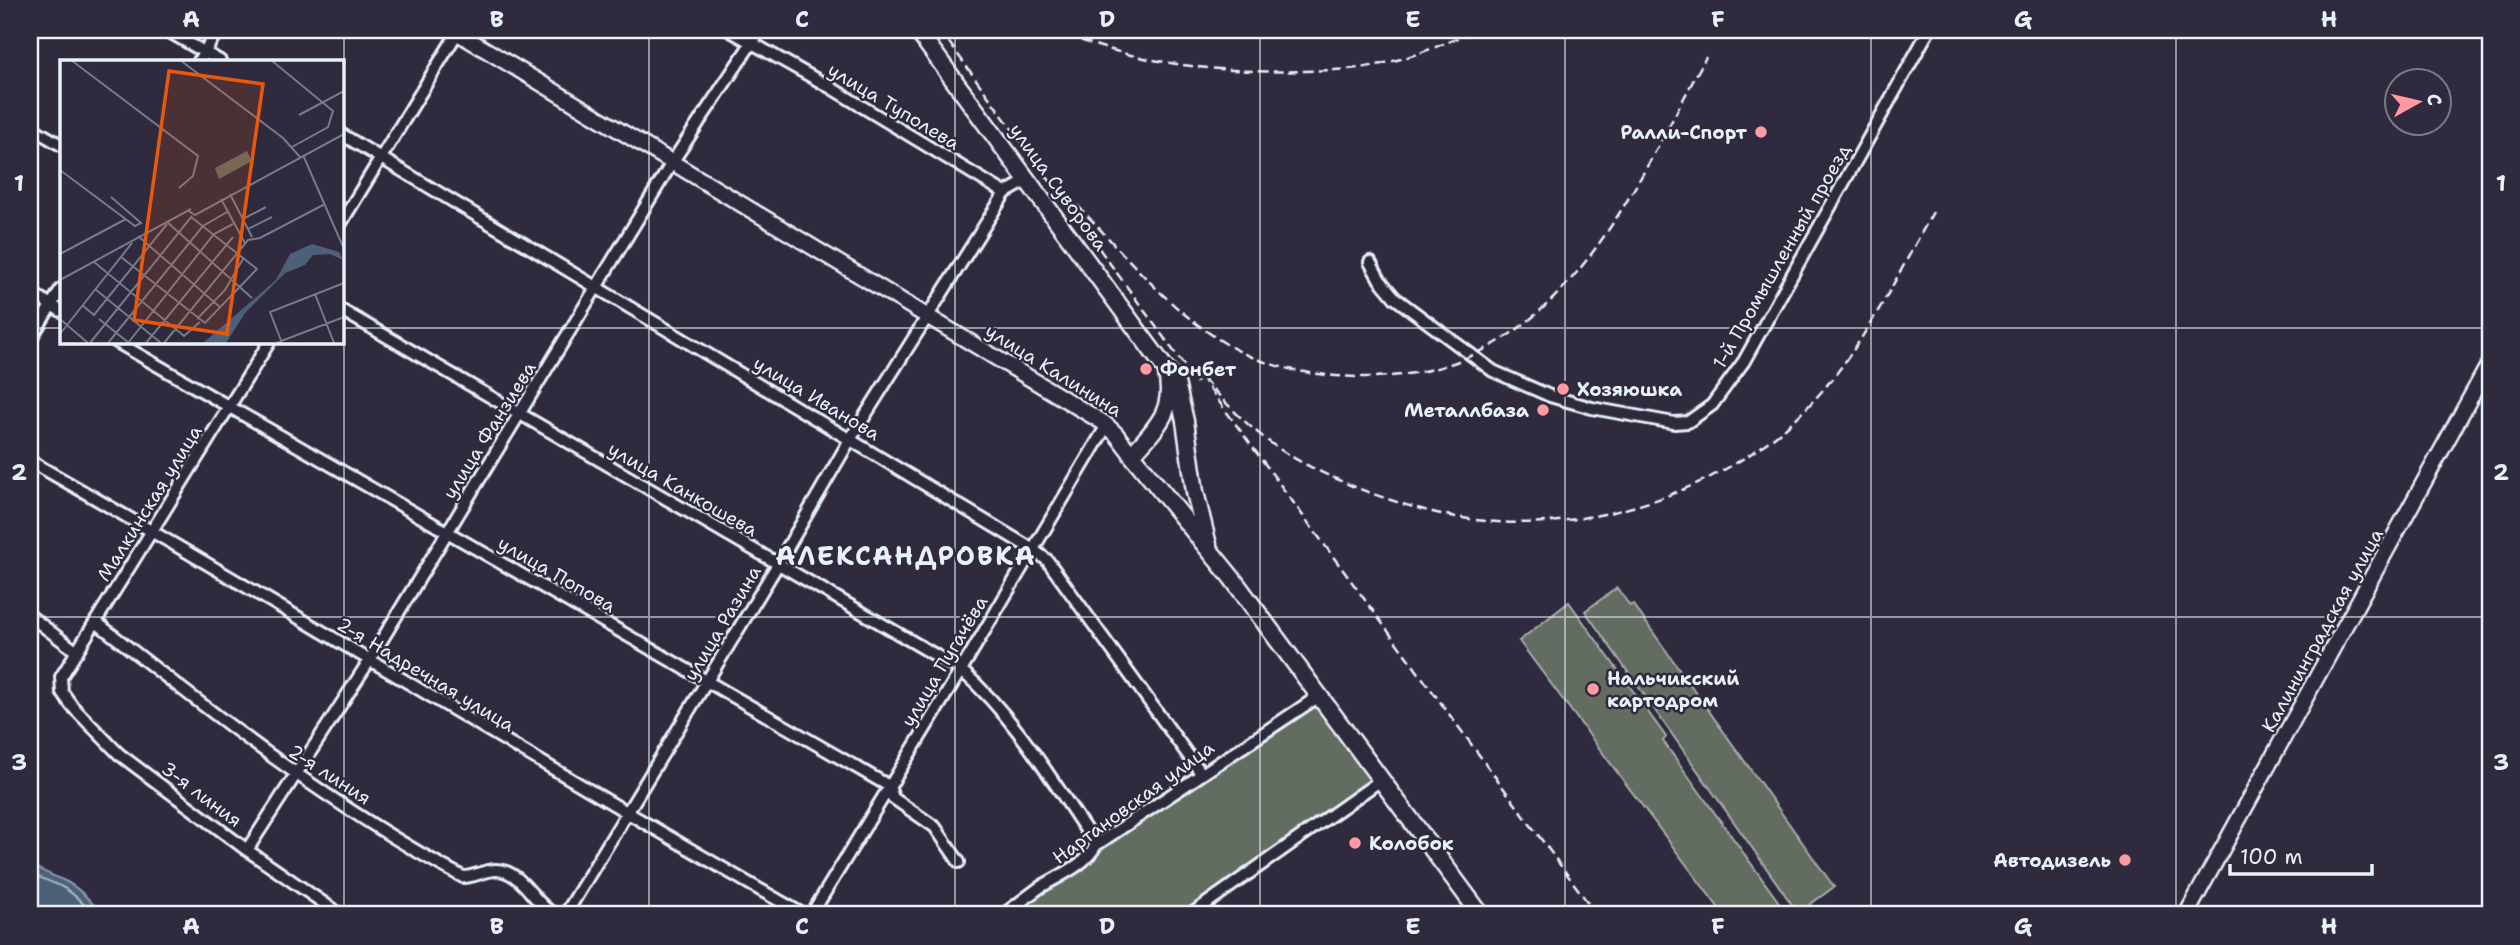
<svg xmlns="http://www.w3.org/2000/svg" width="2520" height="945" viewBox="0 0 2520 945" font-family="'Shantell Sans',sans-serif">
<style>
.green{fill:#646c60;stroke:#a6aeac;stroke-width:2}
.water{fill:#4e6079;stroke:#8c9aac;stroke-width:2}
.lines{fill:none;stroke-linecap:round;stroke-linejoin:round}
.shore{stroke:#aab7c5;stroke-width:2}
.minor-casing{stroke:#e8f1f8;stroke-width:16}
.tertiary-casing{stroke:#e8f1f8;stroke-width:19}
.secondary-casing{stroke:#e8f1f8;stroke-width:21}
.minor{stroke:#2f2a3d;stroke-width:10}
.tertiary{stroke:#2f2a3d;stroke-width:14}
.secondary{stroke:#2f2a3d;stroke-width:16}
.rail{stroke:#e8f1f8;stroke-width:2.5;stroke-dasharray:10 5;stroke-linecap:butt}
.grid{fill:none;stroke:#e8f1f8;stroke-width:2;stroke-opacity:0.55}
.poi-dot{fill:#ff9aa2;stroke:#2f2a3d;stroke-width:2.5}
.labels{text-anchor:middle;stroke-width:5;stroke-linejoin:round;paint-order:stroke}
.street-label{font-size:19px;fill:#e8f1f8;stroke:#2f2a3d}
.poi-label{font-size:19px;font-weight:bold;fill:#e8f1f8;stroke:#2f2a3d;text-anchor:start}
.district-label{font-size:26px;font-weight:bold;letter-spacing:2px;fill:#e8f1f8;stroke:#2f2a3d}
.inset-road{fill:none;stroke:#797a88;stroke-width:2}
.view{fill:#e8590c;fill-opacity:0.15;stroke:#e8590c;stroke-width:3.5}
.inset-edge{fill:none;stroke:#e8f1f8;stroke-width:3.5}
.neatline{fill:none;stroke:#e8f1f8;stroke-width:2.5}
.grid-label{font-size:23px;text-anchor:middle;font-weight:bold;fill:#e8f1f8}
</style>
<rect width="100%" height="100%" fill="#2f2a3d"/>
<filter id="ink" filterUnits="userSpaceOnUse"><feTurbulence type="fractalNoise" baseFrequency=".0143" numOctaves="2"/><feDisplacementMap in="SourceGraphic" scale="14" xChannelSelector="R" yChannelSelector="G"/><feConvolveMatrix kernelMatrix="1 2 1 2 8 2 1 2 1" color-interpolation-filters="sRGB"/></filter>
<g filter="url(#ink)">
<path class="green" d="M1617,588l13,18 3,-2 201,283 -36,26 -213,-302z
M1569,602l97,135 -3,4 125,174h-64l-205,-274z
M1319,696l62,84 -191,135h-187z"/>
<path class="water" d="M30,864c12,8 23,11 35,17 15,7 27,22 38,34h-73z"/>
<g class="lines">
<path class="shore" d="M30,872c10,7 21,9 32,15 12,6 23,18 32,28"/>
<g class="minor-casing">
<path id="minor" d="M166,30l54,31
M729,30l99,56 177,107
M199,61l19,-31
M30,127l31,18
M341,134l691,415 15,11 154,213
M341,223l118,-193
M1370,262l10,18 15,18 98,73 57,25 42,12 82,15 14,-1 24,-17 32,-44 185,-331
M30,292l31,19
M341,310l620,360c55,48 94,115 135,175
M30,340l31,-51
M115,341l774,445 4,12 42,29 24,35
M270,341l-209,336 1,15 10,14 47,48 128,96 94,65
M30,461c260,148 514,306 774,454
M30,616l47,36
M96,622c117,92 235,185 367,255 12,0 21,-7 33,-7 27,0 38,36 60,45
M247,850l122,-189 304,-500 87,-131
M565,915l213,-351 73,-126 154,-245 23,-13
M811,915l150,-245 146,-245
M1003,915c12,-9 24,-18 36,-27 19,-12 46,-22 57,-43l223,-149
M1190,915l191,-135"/>
</g>
<g class="tertiary-casing">
<path id="tertiary" d="M453,30l651,393 12,11 16,21
M2186,915l304,-553"/>
</g>
<g class="secondary-casing">
<path id="secondary" d="M917,30l259,353 9,38 10,71 13,53
M1166,369c11,41 -9,57 -34,86l100,123 249,337"/>
</g>
<use href="#minor" class="minor"/>
<use href="#tertiary" class="tertiary"/>
<use href="#secondary" class="secondary"/>
<path class="rail" d="M940,30l257,353
M1053,30c81,33 165,44 252,41 27,-1 55,-1 80,-8 32,-7 61,-20 91,-33
M1077,205c47,48 89,102 146,137 41,26 89,34 136,35 197,4 267,-175 347,-320
M1597,915l-402,-546c25,28 49,55 80,77 23,16 49,28 75,39 47,19 97,34 148,37 101,7 219,-32 294,-100 63,-57 100,-137 141,-210"/>
</g>
</g>
<path class="grid" d="M344,30v885M649,30v885M955,30v885M1260,30v885M1565,30v885M1871,30v885M2176,30v885M30,328h31M341,328h2149M30,617h2460"/>
<g class="poi-dot">
<circle cx="1761" cy="132" r="7"/>
<circle cx="1146" cy="369" r="7"/>
<circle cx="1563" cy="389" r="7"/>
<circle cx="1543" cy="410" r="7"/>
<circle cx="1593" cy="689" r="7"/>
<circle cx="1355" cy="843" r="7"/>
<circle cx="2125" cy="860" r="7"/>
</g>
<g class="labels">
<g class="street-label">
<text transform="translate(894 106) rotate(31)" y="7">улица Туполева</text>
<text transform="translate(1059 187) rotate(54)" y="7">улица Суворова</text>
<text transform="translate(1781 256) rotate(-60)" y="7">1-й Промышленный проезд</text>
<text transform="translate(1054 370) rotate(32)" y="7">улица Калинина</text>
<text transform="translate(817 398) rotate(31)" y="7">улица Иванова</text>
<text transform="translate(489 430) rotate(-58)" y="7">улица Фанзиева</text>
<text transform="translate(683 489) rotate(30)" y="7">улица Канкошева</text>
<text transform="translate(149 503) rotate(-58)" y="7">Малкинская улица</text>
<text transform="translate(557 574) rotate(30)" y="7">улица Попова</text>
<text transform="translate(722 623) rotate(-59)" y="7">улица Разина</text>
<text transform="translate(2322 630) rotate(-61)" y="7">Калининградская улица</text>
<text transform="translate(944 661) rotate(-59)" y="7">улица Пугачёва</text>
<text transform="translate(426 674) rotate(31)" y="7">2-я Надречная улица</text>
<text transform="translate(330 774) rotate(33)" y="7">2-я линия</text>
<text transform="translate(202 794) rotate(37)" y="7">3-я линия</text>
<text transform="translate(1133 802) rotate(-36)" y="7">Нартановская улица</text>
</g>
<g class="poi-label">
<text x="1747" y="139" text-anchor="end">Ралли-Спорт</text>
<text x="1160" y="376">Фонбет</text>
<text x="1577" y="396">Хозяюшка</text>
<text x="1529" y="417" text-anchor="end">Металлбаза</text>
<text x="1607" y="685">Нальчикский<tspan x="1607" dy="22">картодром</tspan></text>
<text x="1369" y="850">Колобок</text>
<text x="2111" y="867" text-anchor="end">Автодизель</text>
</g>
<g class="district-label">
<text x="906" y="565">АЛЕКСАНДРОВКА</text>
</g>
</g>
<g transform="translate(60 60)">
<rect width="284" height="284" fill="#2f2a3d"/>
<path d="M187,91l5,10 -33,18 -4,-11z" fill="#646c60"/>
<path d="M252,184l27,8 4,8 -13,-6 -17,1 -8,10 -20,8 -40,40 -19,30h-23l73,-63 14,-26z" fill="#4e6079"/>
<path class="inset-road" d="M11,0l127,96 -5,20 -14,12M120,0l103,78 17,19M211,0l62,51 -5,16 -36,20M239,55l45,-24M243,95l41,94M0,110l75,56 6,-3 -30,-26M170,134l22,43M161,139l24,44M127,150l8,5 149,-81M183,159l23,-12M106,161l86,77M188,169l24,-12M78,176l83,72M0,194l66,-35M61,197l84,66 52,-54 -66,-52M34,202l90,74 16,-14M0,220l131,-71M35,229l66,54M255,234l19,49M22,245l12,10 73,-91M0,259l28,24M39,259l30,24M137,259l28,-29 18,-31M0,274l72,-91M30,283l102,-127M48,283l95,-117 24,-14M68,283l86,-109 19,-10M86,283l87,-106M104,283l84,-103 12,-2 65,-34M216,283l68,-26M222,283l-12,-31 74,-29"/>
<path class="view" d="M109,11l94,13 -36,250 -93,-14z"/>
<rect width="284" height="284" class="inset-edge"/>
</g>
<rect width="2520" height="945" fill="none" stroke="#2f2a3d" stroke-width="77"/>
<g transform="translate(2418 102) rotate(82)"><circle r="33" fill="#2f2a3d" stroke="#797a88" stroke-width="2"/>
<path d="M0-5L12 26L0 18L-12 26Z" fill="#ff9aa2"/>
<text y="-10" font-size="19" font-weight="bold" text-anchor="middle" fill="#e8f1f8">С</text>
</g>
<path d="M2230 864v10h142v-10" fill="none" stroke="#e8f1f8" stroke-width="3.5"/>
<text x="2240" y="864" font-size="21" fill="#e8f1f8" stroke="#2f2a3d" stroke-width="5" paint-order="stroke">100 m</text>
<rect x="38" y="38" width="2444" height="868" class="neatline"/>
<g class="grid-label">
<text x="191" y="27">A</text>
<text x="497" y="27">B</text>
<text x="802" y="27">C</text>
<text x="1107" y="27">D</text>
<text x="1413" y="27">E</text>
<text x="1718" y="27">F</text>
<text x="2023" y="27">G</text>
<text x="2329" y="27">H</text>
<text x="19" y="191">1</text>
<text x="2501" y="191">1</text>
<text x="19" y="480">2</text>
<text x="2501" y="480">2</text>
<text x="19" y="770">3</text>
<text x="2501" y="770">3</text>
<text x="191" y="934">A</text>
<text x="497" y="934">B</text>
<text x="802" y="934">C</text>
<text x="1107" y="934">D</text>
<text x="1413" y="934">E</text>
<text x="1718" y="934">F</text>
<text x="2023" y="934">G</text>
<text x="2329" y="934">H</text>
</g>
</svg>
